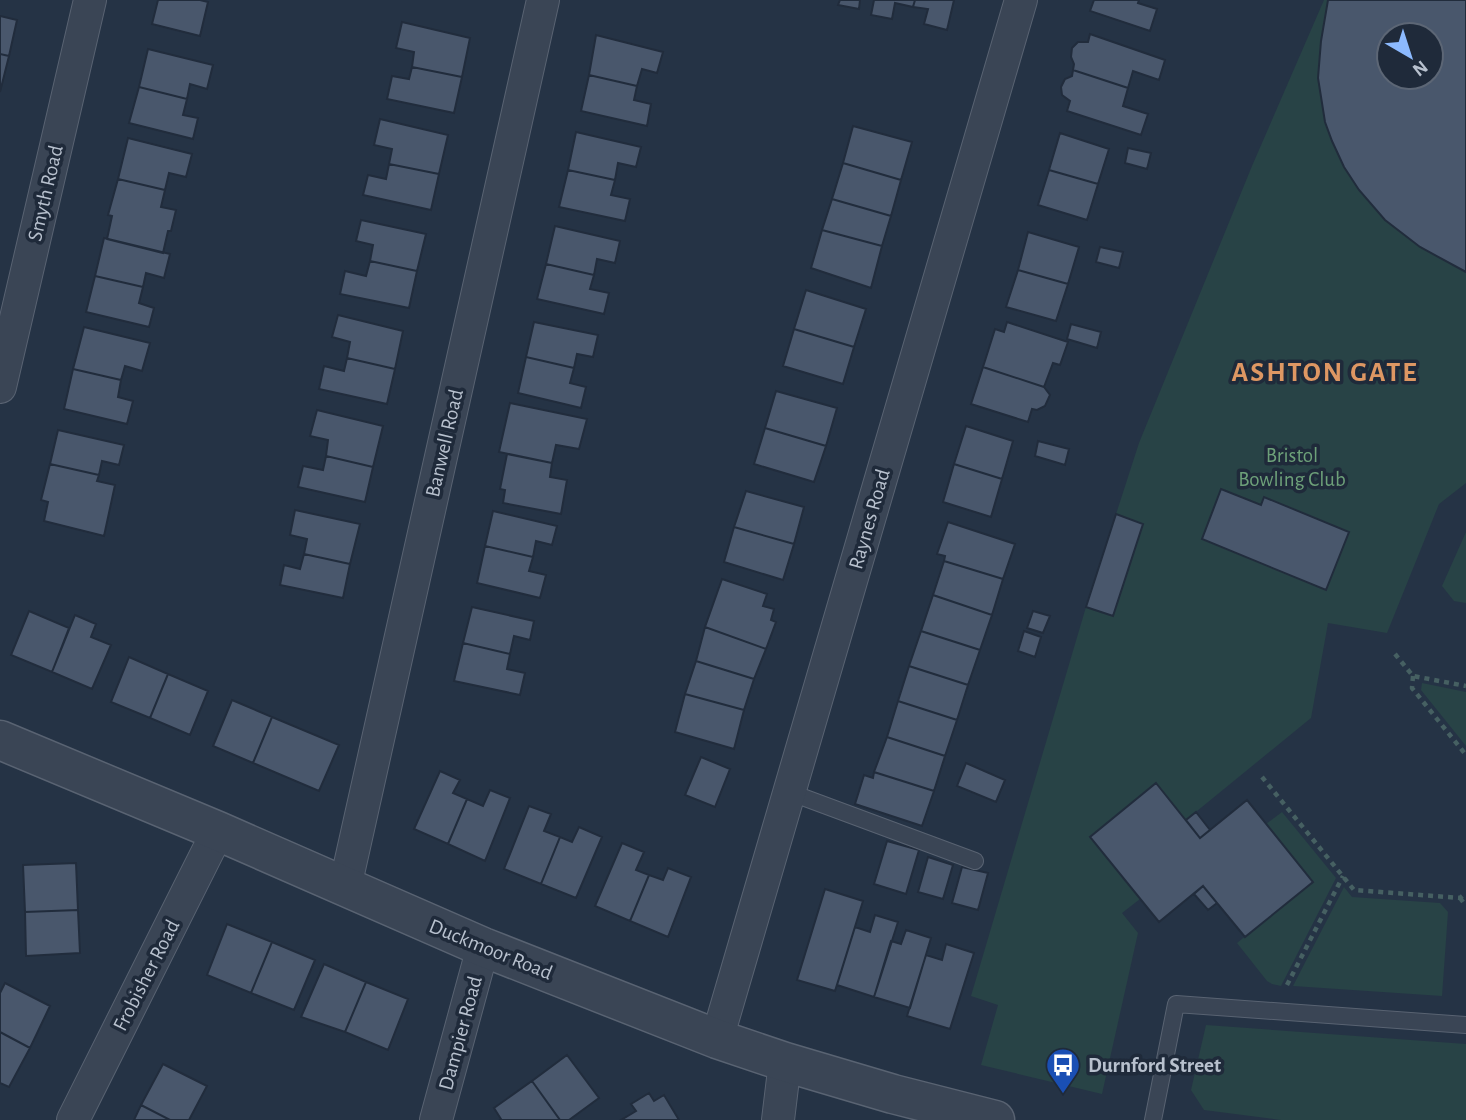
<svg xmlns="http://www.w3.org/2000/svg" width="1466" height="1120" viewBox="0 0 1466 1120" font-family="'Alegreya Sans',sans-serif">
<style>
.green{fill:#284346;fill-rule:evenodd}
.building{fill:#49576c;stroke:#212c3c;stroke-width:2;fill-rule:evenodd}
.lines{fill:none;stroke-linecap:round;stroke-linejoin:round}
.service-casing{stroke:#596372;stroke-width:18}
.minor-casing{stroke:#596372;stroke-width:34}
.tertiary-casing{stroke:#596372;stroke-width:41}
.path{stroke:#466062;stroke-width:4.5;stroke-dasharray:5 5;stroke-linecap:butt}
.service{stroke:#3a4555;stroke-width:16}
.minor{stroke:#3a4555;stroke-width:32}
.tertiary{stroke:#3a4555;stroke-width:38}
.labels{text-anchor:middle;stroke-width:7;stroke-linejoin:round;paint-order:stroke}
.street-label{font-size:21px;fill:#b8c1ce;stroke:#1f2a3a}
.park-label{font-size:21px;fill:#6da079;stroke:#1f2a3a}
.poi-label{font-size:21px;font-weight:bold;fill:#b8c1ce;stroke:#1f2a3a;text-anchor:start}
.district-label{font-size:28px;font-weight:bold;letter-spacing:2px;fill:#de9763;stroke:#1f2a3a}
</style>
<rect width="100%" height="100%" fill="#253345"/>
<path class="green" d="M1324,0h142v483l-27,21 -52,129 -59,-10 -17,95 -125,102 -30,-37 -66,54 50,62 -18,14 16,20 -36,161 -121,-29 17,-60 -27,-9 115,-389 53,-164 113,-277zM1389,35h42v42h-42z
M1466,532v71l-12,-2 -12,-15z
M1422,683l44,9v54l-45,-56z
M1282,812l54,66 -55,108 -9,-2 -5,-3 -30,-38 75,-61 -46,-58z
M1344,887l8,10 88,6 8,9 -6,84 -149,-10z
M1206,1025l260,19v76h-185l-77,-10 -13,-20z"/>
<path class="building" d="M158,0h42l8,2 -8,34 -48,-12z
M840,0h20l-1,9 -21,-4z
M874,0h41l-2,7 -18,-4 -3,16 -21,-4z
M915,0h39l-7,30 -23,-6 4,-15 -15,-2z
M1094,0h45l-1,3 19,6 -7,22 -60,-20z
M1328,0h138v272l-46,-25 -35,-27 -26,-30 -15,-23 -12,-26 -7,-19 -7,-44 3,-37zM1389,35h42v42h-42z
M0,16l17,4 -8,36 -9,-2z
M402,22l68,16 -8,39 -50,-10 2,-15 -18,-4z
M1090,34l75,26 -6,20 -26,-9 -5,17 -55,-18 1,-6 -3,-7 1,-9 6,-6h10z
M596,35l67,17 -6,21 -15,-4 -5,17 -48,-11z
M148,49l65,16 -6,24 -17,-5 -3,15 -48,-12z
M0,54l9,2 -9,36z
M412,67l50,10 -8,36 -67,-14 5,-23 17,3z
M1073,70l55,18 -5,18 25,8 -7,21 -74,-24 3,-10 -8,-6 -1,-8 4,-8 7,-3z
M589,75l48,11 -3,14 17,4 -4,22 -66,-15z
M139,87l48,12 -4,16 15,3 -5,21 -64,-16z
M380,119l68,16 -9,39 -50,-10 3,-15 -18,-4z
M853,126l59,16 -11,38 -58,-17z
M576,132l65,15 -5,20 -18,-4 -3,17 -47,-10z
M1060,133l49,16 -11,35 -49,-14z
M128,138l64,16 -6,23 -17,-4 -4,17 -47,-11z
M1128,148l23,5 -4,16 -22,-6z
M843,163l58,17 -10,36 -59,-17z
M389,164l50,10 -8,36 -68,-15 5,-20 18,4z
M568,170l47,10 -4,15 19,4 -5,22 -66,-14z
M1049,170l49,14 -11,36 -49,-15z
M118,179l47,11 -4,17 15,3 -5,21h-3l-5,22 -56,-14 5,-23 -4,-1z
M832,199l59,17 -9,30 -60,-16z
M361,220l65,14 -9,37 -47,-10 3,-16 -17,-4z
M555,226l65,15 -5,22 -18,-4 -3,16 -48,-11z
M822,230l60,16 -11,42 -60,-20z
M1028,232l51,15 -11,37 -50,-14z
M104,238l66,16 -6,24 -18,-5 -3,14 -48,-11z
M1100,247l23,5 -4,16 -23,-6z
M370,261l47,10 -8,37 -69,-14 5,-23 21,5z
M546,264l48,11 -4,14 19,4 -5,21 -67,-15z
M1018,270l50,14 -12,37 -50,-14z
M95,276l48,11 -4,16 15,5 -5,19 -63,-15z
M806,290l60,19 -12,38 -60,-18z
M338,315l65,16 -8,38 -48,-11 3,-16 -18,-5z
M534,322l64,13 -5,22 -16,-3 -3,14 -48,-11z
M1007,322l61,20 -8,23 -7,-2 -9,24 -61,-20 12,-38 9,3z
M1071,324l30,8 -4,16 -30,-9z
M84,327l66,16 -8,28 -17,-5 -4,14 -48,-11z
M794,329l60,18 -11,37 -60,-18z
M526,357l48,11 -4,15 16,4 -5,21 -63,-15z
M347,358l48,11 -8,35 -68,-15 5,-23 20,5z
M983,367l61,20 6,8 -5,11 -8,4 -5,-1 -4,13 -57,-18z
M73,369l48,11 -3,17 15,4 -6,23 -63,-15z
M776,391l61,17 -11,38 -61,-18z
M510,403l77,16 -8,30 -23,-4 -4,18 -53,-11z
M317,410l66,16 -10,41 -47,-11 2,-16 -18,-4z
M966,426l47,15 -11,38 -48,-15z
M765,428l61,18 -12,36 -60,-18z
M58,430l66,15 -5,20 -17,-4 -3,14 -49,-11z
M1038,441l31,8 -4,16 -30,-9z
M507,454l45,9 -2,14 17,3 -6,34 -58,-11 2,-13 -5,-1z
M326,456l47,11 -8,35 -67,-15 5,-21 20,4z
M50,464l49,11 -2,6 18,4 -11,51 -60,-15 4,-19 -7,-2z
M954,464l48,15 -11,38 -48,-15z
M1221,489l40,16 3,-8 85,35 -23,58 -124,-51z
M746,491l58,16 -10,37 -60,-17z
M295,510l65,14 -10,40 -46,-10 3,-15 -17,-4z
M493,511l64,15 -5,19 -16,-4 -3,16 -48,-11z
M1116,514l27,10 -30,92 -27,-9z
M948,522l67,22 -12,35 -59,-18 1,-5 -8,-2z
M734,527l60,17 -11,36 -59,-18z
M485,546l48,11 -4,14 17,4 -6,23 -63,-15z
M304,554l46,10 -7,34 -63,-13 4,-20 16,4z
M944,561l59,18 -11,36 -59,-20z
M722,579l45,15 -4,12 11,3 -3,11 5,2 -10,27 -61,-22z
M933,595l59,20 -12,35 -59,-19z
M472,607l62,14 -4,19 -16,-4 -4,18 -47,-11z
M29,611l40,17 -17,44 -41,-17z
M1033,611l17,5 -7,17 -16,-5z
M75,615l21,9 -5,13 20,8 -19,44 -40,-17z
M705,627l61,22 -12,30 -58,-18z
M921,631l59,19 -12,35 -59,-19z
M1024,631l17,6 -6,20 -17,-6z
M463,643l47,11 -3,15 18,4 -5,22 -66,-14z
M129,657l39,17 -18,44 -39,-16z
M696,661l58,18 -10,31 -59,-16z
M909,666l59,19 -11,35 -59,-19z
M168,674l40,17 -18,44 -40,-17z
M685,694l59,16 -10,39 -59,-17z
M232,700l40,17 -19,46 -40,-17z
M898,701l59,19 -12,36 -58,-19z
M272,717l67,28 -20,46 -66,-28z
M887,737l58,19 -11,35 -60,-19z
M701,757l29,12 -15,38 -30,-12z
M966,763l39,17 -9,22 -39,-16z
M440,771l20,9 -7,13 14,6 -19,45 -34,-15z
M874,772l60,19 -12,35 -67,-22 9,-29 9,3z
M1156,783l44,55 47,-38 66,82 -68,55 -42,-51 -44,36 -69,-85z
M490,790l20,8 -25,63 -37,-17 19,-45 16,7z
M529,806l22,8 -7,17 16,6 -19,47 -37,-15z
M1196,812l14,18 -10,8 -14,-18z
M579,827l23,10 -26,61 -35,-14 19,-47 12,5z
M887,841l32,9 -13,44 -32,-10z
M622,843l22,9 -8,18 13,5 -19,46 -35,-15z
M928,857l25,8 -10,34 -25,-7z
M76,863l2,47 -53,2 -2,-47z
M962,867l26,6 -10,37 -26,-7z
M668,868l23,9 -23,60 -38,-16 19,-46 14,5z
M1203,886l14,17 -9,7 -14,-16z
M825,889l38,12 -28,90 -38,-11z
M78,910l2,43 -54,3 -1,-44z
M875,915l23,7 -24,75 -37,-12 18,-58 15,5z
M227,924l45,18 -21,51 -44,-18z
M906,930l25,8 -21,70 -36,-11 17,-56 10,3z
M272,942l43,18 -21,50 -43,-17z
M946,944l28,9 -24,76 -43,-13 19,-61 16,5z
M324,964l42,18 -21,50 -44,-15z
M366,982l42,17 -20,51 -43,-18z
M5,983l45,23 -20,42 -30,-16v-39z
M0,1032l30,16 -21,39 -9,-4z
M567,1055l32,43 -30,22h-9l-28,-39z
M163,1064l44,22 -18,34h-19l-29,-15z
M532,1081l28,39h-60l1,-1 -7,-11z
M649,1093l5,8 10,-6 15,25h-58l15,-9 -5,-7z
M141,1105l29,15h-36z"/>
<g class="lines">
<g class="service-casing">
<path id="service" d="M789,792l186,69
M1153,1120l23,-116 290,21"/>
</g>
<g class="minor-casing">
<path id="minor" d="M0,387l90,-387
M345,887l198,-887
M717,1039l304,-1039
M73,1120l145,-289
M436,1120l47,-173
M778,1120l7,-58"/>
</g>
<g class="tertiary-casing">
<path id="tertiary" d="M0,740l218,91 265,116 234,92 68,23 108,32 102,26"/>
</g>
<path class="path" d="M1395,654l18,22 53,10
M1413,676l-1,12 54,67
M1262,777l92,113 106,8 6,-5
M1460,898l6,8
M1287,985l56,-109"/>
<use href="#service" class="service"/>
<use href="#minor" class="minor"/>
<use href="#tertiary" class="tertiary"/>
</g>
<defs>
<g id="bus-pin" transform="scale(1.75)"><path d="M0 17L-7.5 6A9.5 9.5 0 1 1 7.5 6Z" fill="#1a4fb4" stroke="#1f2a3a"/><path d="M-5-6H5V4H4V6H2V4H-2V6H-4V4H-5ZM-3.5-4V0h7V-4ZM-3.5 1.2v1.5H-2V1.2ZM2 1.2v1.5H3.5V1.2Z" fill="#fff"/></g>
</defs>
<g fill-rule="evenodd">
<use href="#bus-pin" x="1063" y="1065"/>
</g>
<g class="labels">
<g class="street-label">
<text transform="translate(45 193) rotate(-77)" y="7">Smyth Road</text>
<text transform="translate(444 443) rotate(-77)" y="7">Banwell Road</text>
<text transform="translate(869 519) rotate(-74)" y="7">Raynes Road</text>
<text transform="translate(491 949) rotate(22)" y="7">Duckmoor Road</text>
<text transform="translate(146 975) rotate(-63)" y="7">Frobisher Road</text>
<text transform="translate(460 1033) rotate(-75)" y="7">Dampier Road</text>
</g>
<g class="park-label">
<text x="1292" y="462">Bristol<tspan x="1292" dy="24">Bowling Club</tspan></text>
</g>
<g class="poi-label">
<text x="1088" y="1072">Durnford Street</text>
</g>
<g class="district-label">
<text x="1325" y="381">ASHTON GATE</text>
</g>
</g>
<g transform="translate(1410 56) rotate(141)"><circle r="33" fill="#1f2a3a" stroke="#5c6675" stroke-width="2"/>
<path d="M0-5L12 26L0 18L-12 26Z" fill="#8cbaff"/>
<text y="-10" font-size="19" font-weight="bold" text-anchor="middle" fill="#b8c1ce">N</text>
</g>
</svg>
